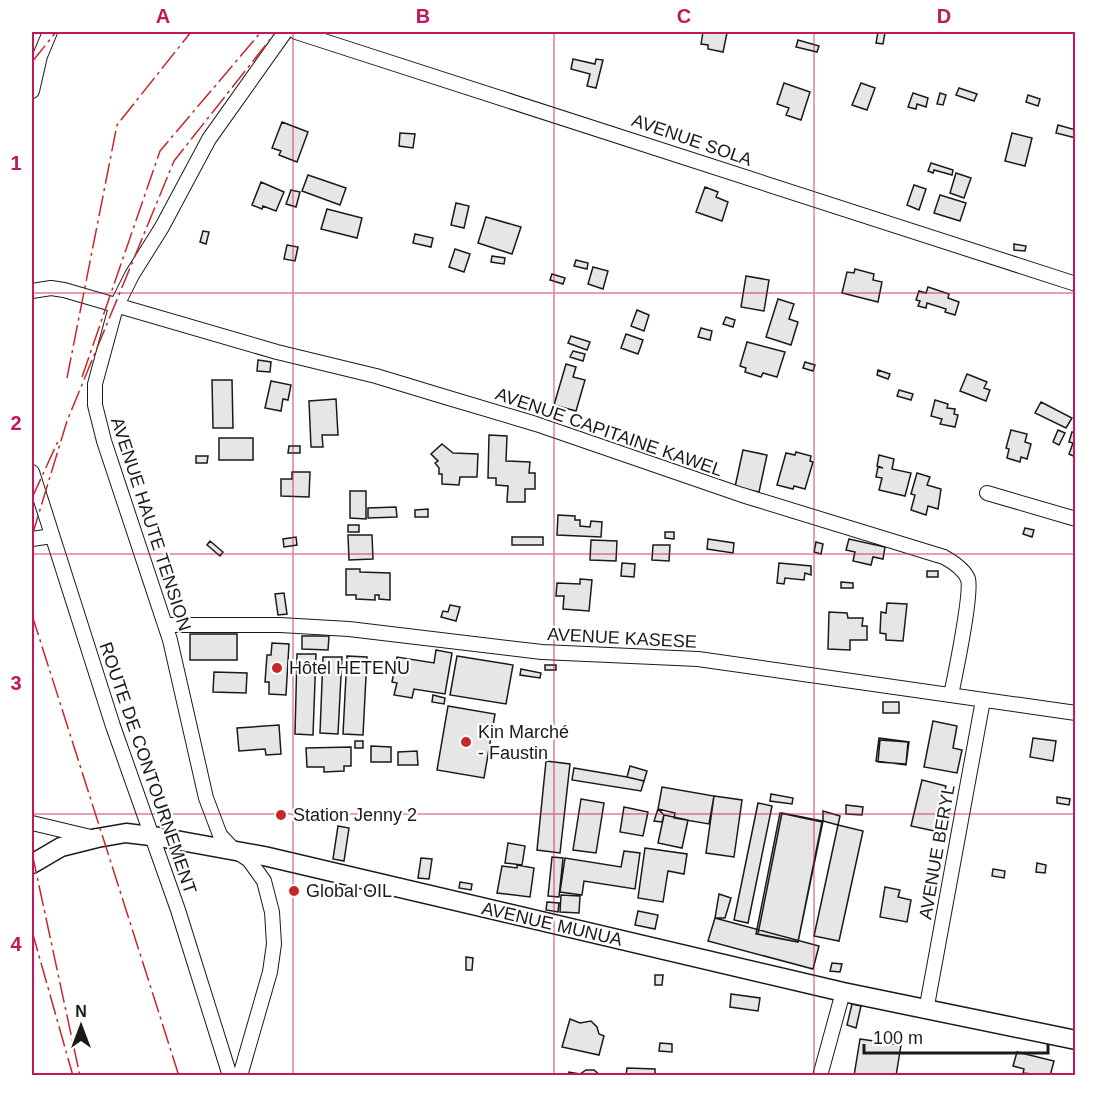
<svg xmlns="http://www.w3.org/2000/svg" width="1107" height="1107" viewBox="0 0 1107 1107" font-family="Arial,sans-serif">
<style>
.building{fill:#e6e6e6;stroke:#1a1a1a;stroke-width:1.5}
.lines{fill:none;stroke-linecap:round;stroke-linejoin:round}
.minor-casing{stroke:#1a1a1a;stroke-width:16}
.major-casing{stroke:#1a1a1a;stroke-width:21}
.minor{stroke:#fff;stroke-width:14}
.major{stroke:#fff;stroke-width:18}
.power{stroke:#c62828;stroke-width:1.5;stroke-dasharray:21 4.5 3 4.5;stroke-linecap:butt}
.grid{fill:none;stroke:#c2185b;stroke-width:1.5;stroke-opacity:0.55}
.poi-dot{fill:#c62828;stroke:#fff;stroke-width:2}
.labels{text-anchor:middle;stroke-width:4.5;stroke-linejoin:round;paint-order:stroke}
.street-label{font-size:18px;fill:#1a1a1a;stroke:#fff}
.poi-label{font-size:18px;fill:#1a1a1a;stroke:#fff;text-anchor:start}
.neatline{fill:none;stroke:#c2185b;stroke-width:2}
.grid-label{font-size:20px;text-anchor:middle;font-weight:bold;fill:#c2185b}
</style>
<rect width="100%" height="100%" fill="#fff"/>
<path class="building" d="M703,32l24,1 -4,19 -15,-3v-4l-7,-1z
M878,32l7,1 -2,11 -7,-1z
M798,40l21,6 -2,6 -21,-5z
M573,59l22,5 1,-5 7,1 -7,28 -9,-2 3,-12 -19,-5z
M784,83l26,9 -9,28 -15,-5 3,-7 -12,-4z
M861,83l14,5 -8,22 -15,-5z
M959,88l18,6 -3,7 -18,-6z
M913,93l15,5 -2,9 -9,-3 -1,5 -8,-2z
M940,93l6,2 -3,10 -6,-1z
M1028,95l12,4 -2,7 -12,-4z
M282,122l26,10 -11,30 -18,-7 2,-4 -9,-3z
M1058,125l18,5v8l-20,-5z
M400,133l15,1 -2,14 -14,-2z
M1012,133l20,5 -7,28 -20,-5z
M931,163l22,7 -1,5 -18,-5 -1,3 -5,-2z
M956,173l15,5 -7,20 -14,-5z
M308,175l38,13 -6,17 -38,-14z
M261,182l23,10 -8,19 -13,-5 -1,3 -10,-4z
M914,185l12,4 -7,21 -12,-5z
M705,187l13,5 -2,5 12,5 -6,19 -26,-9z
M291,190l9,2 -4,15 -10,-3z
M940,195l26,8 -6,18 -26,-8z
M456,203l13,3 -5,22 -13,-3z
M327,209l35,9 -5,20 -36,-9z
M486,217l35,10 -9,27 -34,-11z
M203,231l6,1 -3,12 -6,-2z
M415,234l18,4 -2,9 -18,-4z
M1014,244l12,2 -1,5 -11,-1z
M287,245l11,2 -3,14 -11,-2z
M455,249l15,5 -6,18 -15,-5z
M492,256l13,2 -1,6 -13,-2z
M576,260l12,3 -1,6 -13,-3z
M593,267l15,4 -5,18 -15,-5z
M855,269l19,5 -1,6 9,2 -4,20 -36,-9 5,-21 7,1z
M552,274l13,4 -2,6 -13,-4z
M746,276l23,4 -5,31 -23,-4z
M928,287l21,7 -1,4 11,4 -4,13 -10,-3 1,-3 -19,-6 -1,5 -8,-2 2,-5 -4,-1 3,-9 7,2z
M778,299l16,5 -5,15 9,3 -7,23 -25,-8z
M637,310l12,5 -5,16 -13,-5z
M726,317l9,3 -2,7 -10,-3z
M701,328l11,3 -2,9 -12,-3z
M626,334l17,6 -5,14 -17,-6z
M571,336l19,6 -3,8 -19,-7z
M747,342l38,10 -8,25 -14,-4 -2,4 -16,-5 1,-4 -6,-2z
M573,351l12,3 -2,7 -13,-4z
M258,360l13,2 -1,10 -13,-1z
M805,362l10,3 -2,6 -10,-3z
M566,364l10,3 -3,10 12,3 -9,31 -22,-6z
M878,370l12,4 -2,5 -11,-4z
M967,374l20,8 -3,6 6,2 -4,11 -26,-10z
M212,380h20l1,48h-20z
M271,381l20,4 -3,15 -5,-1 -2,12 -16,-3z
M899,390l14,4 -2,6 -14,-4z
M336,399l2,36h-16l1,12h-12l-2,-46z
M935,400l13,4 -1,4 8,1 -1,5 4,1 -3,12 -15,-3 2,-5 -11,-3z
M1041,402l31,16 -6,10 -31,-15z
M1011,430l16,4 -2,8 6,2 -4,15 -6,-2 -1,5 -13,-4 2,-9 -3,-1z
M1058,430l7,3 -6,12 -6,-3z
M1072,432l4,1v24l-7,-3 4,-11 -4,-1z
M489,435l18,1 -1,25 24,1 -1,11h6v16h-10v13h-18l1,-16 -12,-1v-7h-8z
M219,438h34v22h-34z
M442,444l11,9 25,1 -1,23h-17l-1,8 -17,-1v-10h-3v-6l-4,-5 3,-2 -7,-7z
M289,446h11v7h-12z
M743,450l24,5 -8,37 -24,-5z
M796,452l15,4 -1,5 3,1 -8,27 -11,-3 -1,3 -16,-4 9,-32 9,2z
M879,455l15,4 -2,10 19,4 -6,23 -26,-6 3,-12 -6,-1 2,-10 5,1 -6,-2z
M196,456h12l-1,7h-11z
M292,472h18l-1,25 -28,-1v-17h11z
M917,473l13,4 -3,8 14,4 -3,20 -10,-3 -2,9 -15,-5 4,-15 -4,-1z
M350,491h16v28l-16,-1z
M396,507l1,10 -29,1v-10z
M428,509v8h-13v-7z
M558,515l17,1v4h5v6l10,1 1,-6 11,1 -1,15 -44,-2z
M348,525h11v7h-11z
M1025,528l9,2 -2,7 -9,-3z
M665,532h9v7l-9,-1z
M348,535h24l1,24 -24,1z
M296,537l1,8 -13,2 -1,-8z
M512,537h31v8h-31z
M708,539l26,4 -1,10 -26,-4z
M849,539l36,8 -2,12 -10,-2 -2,8 -18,-4 2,-9 -9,-2z
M591,540l26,1 -1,20 -26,-1z
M210,541l13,11 -3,4 -13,-11z
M816,542l7,2 -2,10 -7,-2z
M653,545h17l-1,16 -17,-1z
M622,563l13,1 -1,13 -13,-1z
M779,563l32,3v9l-6,-2 -1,7 -19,-2 -1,6 -7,-1z
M346,569h14v3l30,1v27l-11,-1v-4h-4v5l-19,-1v-4h-10z
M927,571h11v6h-11z
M580,579l12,1 -3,31 -26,-2 1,-13h-8l1,-13 23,1z
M841,582l12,1v5h-12z
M284,593l3,21 -9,1 -3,-21z
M887,603l20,1 -4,37 -17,-1v-6l-6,-1 1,-21 5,1z
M450,605l10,2 -4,14 -15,-4 2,-6 5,1z
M829,612l18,1 1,5h15l-1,8h5v14h-17v10l-22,-1z
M190,634h47v26h-47z
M302,636h27l-1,14 -26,-1z
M272,643l17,1 -3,51 -17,-1v-12h-4l2,-27h4z
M436,650l16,3 -7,41 -31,-5 -2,9 -18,-3 3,-12 -5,-1 5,-25 37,6z
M297,654h19l-3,81 -18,-1z
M347,656l20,1 -4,78 -20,-1z
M457,656l56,9 -7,39 -56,-9z
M323,657h19l-4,77 -18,-1z
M545,665h11v5h-11z
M521,669l20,4 -1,5 -20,-3z
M214,672l33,1 -1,20 -33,-1z
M433,695l12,3 -1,6 -12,-2z
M883,702h16v11h-16z
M448,706l47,8 -11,64 -47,-8z
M933,721l24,5 -4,22 9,2 -5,23 -33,-6z
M279,725l2,29 -15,1 -1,-6 -26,2 -2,-23z
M879,738l30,4 -3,23 -30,-4z
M1033,738l23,3 -3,20 -23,-4z
M880,740l28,2 -2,22 -28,-2z
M355,741h8v7h-8z
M371,746l20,1v15h-20z
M351,747v19h-7v5l-20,1v-5h-17l-1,-19z
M417,751l1,14h-20v-13z
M546,761l24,3 -10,89 -23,-3z
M630,766l17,5 -3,10 -17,-4z
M574,768l53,9 17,4 -3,10 -69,-11z
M922,780l24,6 -6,24 9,2 -5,21 -33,-7z
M662,787l52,9 -5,28 -35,-6 1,-5 -17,-4z
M771,794l22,4 -1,6 -22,-3z
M714,796l28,4 -8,57 -28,-4z
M1057,797l13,2 -1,6 -12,-2z
M581,799l23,4 -8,50 -23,-3z
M758,803l14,3 -24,117 -14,-3z
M846,805l17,2 -1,8 -16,-1z
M624,807l24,5 -5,24 -23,-4z
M658,809l6,6 -2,7 -8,-1z
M823,811l17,5 -2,9 -15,-4z
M780,813l42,9 -24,120 -42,-8z
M782,813l41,8 -25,121 -40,-8z
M664,815l24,5 -6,28 -24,-5z
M838,825l25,6 -24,110 -25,-5z
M338,826l11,2 -5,33 -11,-2z
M508,843l17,3 -3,19 -17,-2z
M645,848l42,6 -3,20 -16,-3 -5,31 -25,-4z
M624,851l16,2 -5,36 -51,-8 -2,14 -22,-3 5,-34 56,9z
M552,857l11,1 -4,39 -11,-1z
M421,858l11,1 -3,20 -11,-1z
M1037,863l9,2 -1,8 -9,-1z
M517,865l17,3 -4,29 -33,-4 5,-27 15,2z
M993,869l12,2 -1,7 -12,-2z
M460,882l12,2 -1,6 -12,-2z
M885,887l15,3 -2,7 13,3 -4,22 -27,-5z
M719,894l12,4 -6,20h-10z
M561,895l19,1 -1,17 -19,-1z
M547,902l12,1 -1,9 -12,-2z
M638,911l20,4 -3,14 -20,-4z
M715,918l104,28 -6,23 -105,-28z
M466,957l7,1 -1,12h-6z
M832,963l10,1 -2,8 -10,-1z
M655,975h8l-1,10h-7z
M731,994l29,4 -2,13 -28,-4z
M852,1004l9,2 -5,22 -9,-3z
M570,1019l10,4 11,-2 6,6 2,7 5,2 -5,19 -37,-8z
M860,1039l41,6 -5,31h-42z
M660,1043l12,1v8l-13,-1z
M1017,1052l37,9 -4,15 -27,-3 1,-4 -11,-3z
M627,1068l28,1v7h-29z
M586,1070h8l7,6h-33l1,-4 11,2z"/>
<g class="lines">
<g class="minor-casing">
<path id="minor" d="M296,32l780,252
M32,91l8,-35 10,-24
M32,291l19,-3 13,2 213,62 99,24 66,20 94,28 206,71 202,62c9,5 20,12 24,22 4,14 -13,97 -17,116
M32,472l81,254 65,184 52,166
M987,493l89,26
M32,539l20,-3
M165,625h115l69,4 193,23 156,7 378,54
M32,823l63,15
M926,1011l57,-311
M240,1076l30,-104 4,-28 -2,-32 -8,-31 -15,-21 -15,-10 -14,-15 -14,-37 -36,-158 -66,-199 -9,-36v-21l21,-77 16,-32 30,-48 47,-88 76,-107
M820,1076l23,-84"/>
</g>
<g class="major-casing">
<path id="major" d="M32,864l29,-17 36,-9 29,-5 33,4 105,19 579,136 233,48"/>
</g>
<use href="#minor" class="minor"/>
<use href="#major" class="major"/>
<path class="power" d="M32,62l24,-30
M82,377l78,-226 101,-119
M67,378l50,-253 74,-93
M32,498l27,-59
M32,536l35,-115 107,-260 102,-129
M32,615l147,461
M32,853l48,223
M32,931l41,145"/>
</g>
<path class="grid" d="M293,32v1044M554,32v1044M814,32v1044M32,293h1044M32,554h1044M32,814h1044"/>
<g class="poi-dot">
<circle cx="277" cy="668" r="6"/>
<circle cx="466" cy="742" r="6"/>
<circle cx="281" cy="815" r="6"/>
<circle cx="294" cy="891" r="6"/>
</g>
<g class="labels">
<g class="street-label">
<text transform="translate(692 140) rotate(19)" y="6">AVENUE SOLA</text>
<text transform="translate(609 432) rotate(19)" y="6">AVENUE CAPITAINE KAWEL</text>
<text transform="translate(151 524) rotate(72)" y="6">AVENUE HAUTE TENSION</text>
<text transform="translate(622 638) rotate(3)" y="6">AVENUE KASESE</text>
<text transform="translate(148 768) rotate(71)" y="6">ROUTE DE CONTOURNEMENT</text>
<text transform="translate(937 852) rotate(-80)" y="6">AVENUE BERYL</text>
<text transform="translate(552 924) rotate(13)" y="6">AVENUE MUNUA</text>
</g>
<g class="poi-label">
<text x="289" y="674">Hôtel HETENU</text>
<text x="478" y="738">Kin Marché<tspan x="478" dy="21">- Faustin</tspan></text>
<text x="293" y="821">Station Jenny 2</text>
<text x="306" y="897">Global OIL</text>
</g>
</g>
<rect width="1107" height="1107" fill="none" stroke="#ffffff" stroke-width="66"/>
<g transform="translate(81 1026)" stroke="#ffffff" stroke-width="4.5" paint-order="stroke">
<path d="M0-4.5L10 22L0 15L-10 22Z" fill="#1a1a1a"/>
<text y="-9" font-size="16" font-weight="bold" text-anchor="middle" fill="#1a1a1a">N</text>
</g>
<path d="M864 1044v9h184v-9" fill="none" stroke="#1a1a1a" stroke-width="3"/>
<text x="873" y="1044" font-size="18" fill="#1a1a1a" stroke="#ffffff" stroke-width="4.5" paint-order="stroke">100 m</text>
<rect x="33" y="33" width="1041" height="1041" class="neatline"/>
<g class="grid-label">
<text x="163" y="23">A</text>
<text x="423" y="23">B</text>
<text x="684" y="23">C</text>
<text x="944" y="23">D</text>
<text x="16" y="170">1</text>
<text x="16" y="430">2</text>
<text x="16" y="690">3</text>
<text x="16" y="951">4</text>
</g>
</svg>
